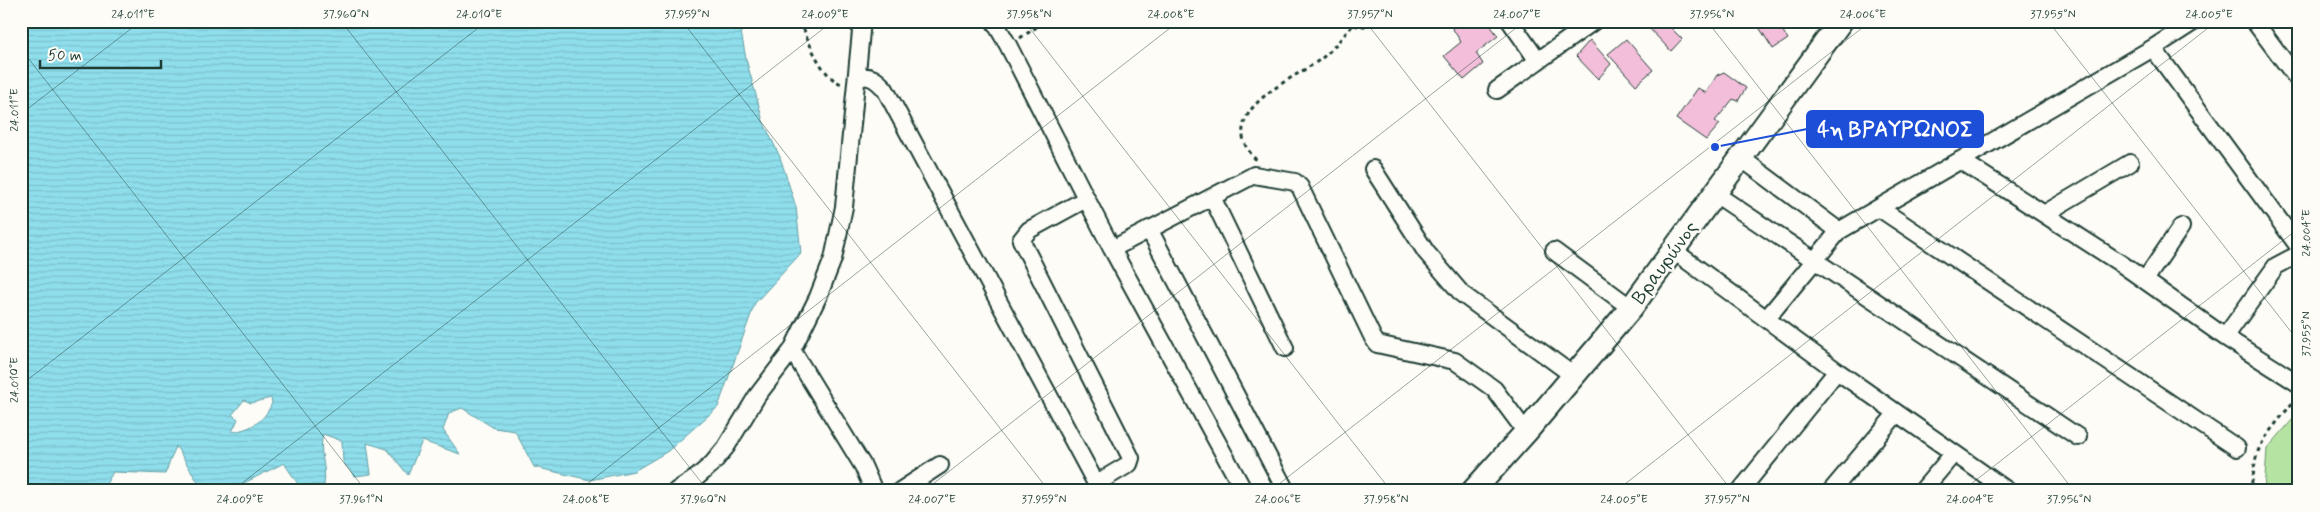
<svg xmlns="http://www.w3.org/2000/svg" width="2320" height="512" viewBox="0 0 2320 512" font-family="Mynerve,sans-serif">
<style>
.grass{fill:#b5e4a2;stroke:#6a906b}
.water{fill:url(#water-rules);stroke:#629ea2;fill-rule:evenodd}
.building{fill:#f3beda;stroke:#1f3d34}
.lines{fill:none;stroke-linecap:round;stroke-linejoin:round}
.street-casing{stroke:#1f3d34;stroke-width:20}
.secondary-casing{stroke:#1f3d34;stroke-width:26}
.path{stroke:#1f3d34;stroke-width:3;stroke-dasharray:4 4;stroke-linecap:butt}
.street{stroke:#fdfcf7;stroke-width:16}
.secondary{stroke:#fdfcf7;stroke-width:22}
.ticks{fill:none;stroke:#1f3d34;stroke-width:1;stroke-opacity:0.45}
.labels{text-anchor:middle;stroke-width:5;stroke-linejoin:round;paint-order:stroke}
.street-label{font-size:20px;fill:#1f3d34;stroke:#fdfcf7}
.leader{fill:none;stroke:#1d4ed8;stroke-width:2}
.callout-dot{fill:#1d4ed8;stroke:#fdfcf7;stroke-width:2}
.callout{fill:#1d4ed8;stroke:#1d4ed8;stroke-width:2}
.callout-label{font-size:21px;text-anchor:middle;font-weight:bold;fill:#fff}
.neatline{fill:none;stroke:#1f3d34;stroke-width:2}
.ticks-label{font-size:12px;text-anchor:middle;fill:#1f3d34}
</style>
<defs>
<pattern id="water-rules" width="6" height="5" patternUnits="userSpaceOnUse" patternTransform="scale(1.25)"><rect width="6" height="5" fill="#8fdeec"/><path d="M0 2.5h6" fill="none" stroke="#7bbfcb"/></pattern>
</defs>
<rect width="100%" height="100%" fill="#fdfcf7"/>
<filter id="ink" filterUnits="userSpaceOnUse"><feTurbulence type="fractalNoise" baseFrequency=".02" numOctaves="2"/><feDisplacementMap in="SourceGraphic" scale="10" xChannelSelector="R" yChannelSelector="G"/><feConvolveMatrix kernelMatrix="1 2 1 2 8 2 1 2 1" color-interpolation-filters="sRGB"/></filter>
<g filter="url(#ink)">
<path class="grass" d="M2299,412v79h-35l3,-42z"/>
<path class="water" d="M21,21h718l7,38 17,62 17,36 16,50 5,46 -46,50 -37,104 -50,44 -34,20 -44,9 -56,-13 -19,-36 -21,-3 -32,-20 -13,5 -6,17 17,24 -38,-13 -14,34 -21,-26 -20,-6 4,31 -16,2 -12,-14 -1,-21 -19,-7c-5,19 4,30 1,51l-10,5 -16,-6 -14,-21 -56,28 -26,-2 -26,-43 -11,28 -52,-2 -8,14 4,5h-88zM271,398l1,5c-8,19 -21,26 -40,29l6,-13 -6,-4 12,-15 7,3z"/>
<path class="building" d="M1457,21h30l11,15 -22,17 7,11 -19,16 -20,-24 17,-14 -10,-16z
M1642,21h22l18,18 -11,12z
M1755,21h21l12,18 -15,10z
M1626,39l27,31 -17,15 -28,-31z
M1590,40l21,24 -13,15 -22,-23z
M1724,72l22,16 -8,13 -5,-2 -18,22 5,3 -14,16 -30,-21 22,-31 8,5 11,-18z"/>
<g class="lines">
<g class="street-casing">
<path id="street" d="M994,21l14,24 104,204 132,242
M1510,21l28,40
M2254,21l45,60
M2153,48l146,199
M857,77c14,-2 19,2 28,12l215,402
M1497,90l97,-69
M1741,158l98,73
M1960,160l163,105 102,72 74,47
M1373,169l53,83 36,42 112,82
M1714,193l364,244
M1212,197l73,151
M1086,199l-57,31 -8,10 110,218 -2,6 -32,19
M1879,208l358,240
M2044,214l86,-51
M1149,229l137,262
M1112,249l142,-74 41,7 5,5 73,151 4,6 78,17 39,28 32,43
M1554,251l77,57
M1674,251l163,120 171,120
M2145,280l36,-53
M1767,318l72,-87 314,-183 42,-27
M2225,337l51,-71 23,-12
M792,350l71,116 11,25
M676,491l20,-13 16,-14 14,-17 31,-51 35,-46 26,-53 15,-38 11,-52 18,-186
M900,491l40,-26
M1740,491l97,-120
M1831,491l66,-78
M1922,491l32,-38"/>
</g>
<g class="secondary-casing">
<path id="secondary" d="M1473,491l53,-59 105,-124 210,-287"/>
</g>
<path class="path" d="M801,21c6,19 21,57 41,63
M1347,21c10,7 19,7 29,0
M1020,38l26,-17
M1256,160c-4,-5 -11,-13 -12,-19 -11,-39 53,-64 77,-82 12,-10 22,-23 32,-34
M2249,491c6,-14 4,-29 10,-42 9,-19 25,-34 37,-51"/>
<use href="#street" class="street"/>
<use href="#secondary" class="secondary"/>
</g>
</g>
<path class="ticks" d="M341,21l367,470M682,21l367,470M1024,21l367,470M1365,21l367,470M1707,21l367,470M2048,21l251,321M21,49l345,442M21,114l120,-93M21,385l466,-364M21,486l4,5M232,491l601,-470M578,491l601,-470M924,491l601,-470M1270,491l601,-470M1616,491l601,-470M1962,491l337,-263"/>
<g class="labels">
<g class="street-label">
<text transform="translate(1664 262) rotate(-54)" y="7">Βραυρώνος</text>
</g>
</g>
<path class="leader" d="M1715 147L1807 129"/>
<circle class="callout-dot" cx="1715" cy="147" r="5"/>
<rect class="callout" x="1807" y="111" width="176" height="36" rx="5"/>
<g class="callout-label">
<text x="1895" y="136">4η ΒΡΑΥΡΩΝΟΣ</text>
</g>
<rect width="2320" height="512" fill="none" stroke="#fdfcf7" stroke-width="55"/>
<path d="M40 60v8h121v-8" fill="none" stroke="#1f3d34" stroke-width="2.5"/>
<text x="48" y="60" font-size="15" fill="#1f3d34" stroke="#fdfcf7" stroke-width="4" paint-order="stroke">50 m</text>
<rect x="28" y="28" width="2264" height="456" class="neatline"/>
<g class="ticks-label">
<text x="133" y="18">24.011°E</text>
<text x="346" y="18">37.960°N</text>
<text x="479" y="18">24.010°E</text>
<text x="687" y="18">37.959°N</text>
<text x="825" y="18">24.009°E</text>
<text x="1029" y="18">37.958°N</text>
<text x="1171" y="18">24.008°E</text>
<text x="1370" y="18">37.957°N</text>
<text x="1517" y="18">24.007°E</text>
<text x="1712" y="18">37.956°N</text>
<text x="1863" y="18">24.006°E</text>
<text x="2053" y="18">37.955°N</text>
<text x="2209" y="18">24.005°E</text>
<text transform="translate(14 110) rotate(-90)" y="4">24.011°E</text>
<text transform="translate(2306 233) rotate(-90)" y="4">24.004°E</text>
<text transform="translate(2306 334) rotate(-90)" y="4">37.955°N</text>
<text transform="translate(14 380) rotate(-90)" y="4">24.010°E</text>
<text x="240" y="503">24.009°E</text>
<text x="361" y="503">37.961°N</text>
<text x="586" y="503">24.008°E</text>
<text x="703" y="503">37.960°N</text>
<text x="932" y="503">24.007°E</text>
<text x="1044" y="503">37.959°N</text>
<text x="1278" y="503">24.006°E</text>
<text x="1386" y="503">37.958°N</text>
<text x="1624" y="503">24.005°E</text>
<text x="1727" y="503">37.957°N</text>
<text x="1970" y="503">24.004°E</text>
<text x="2069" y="503">37.956°N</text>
</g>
</svg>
